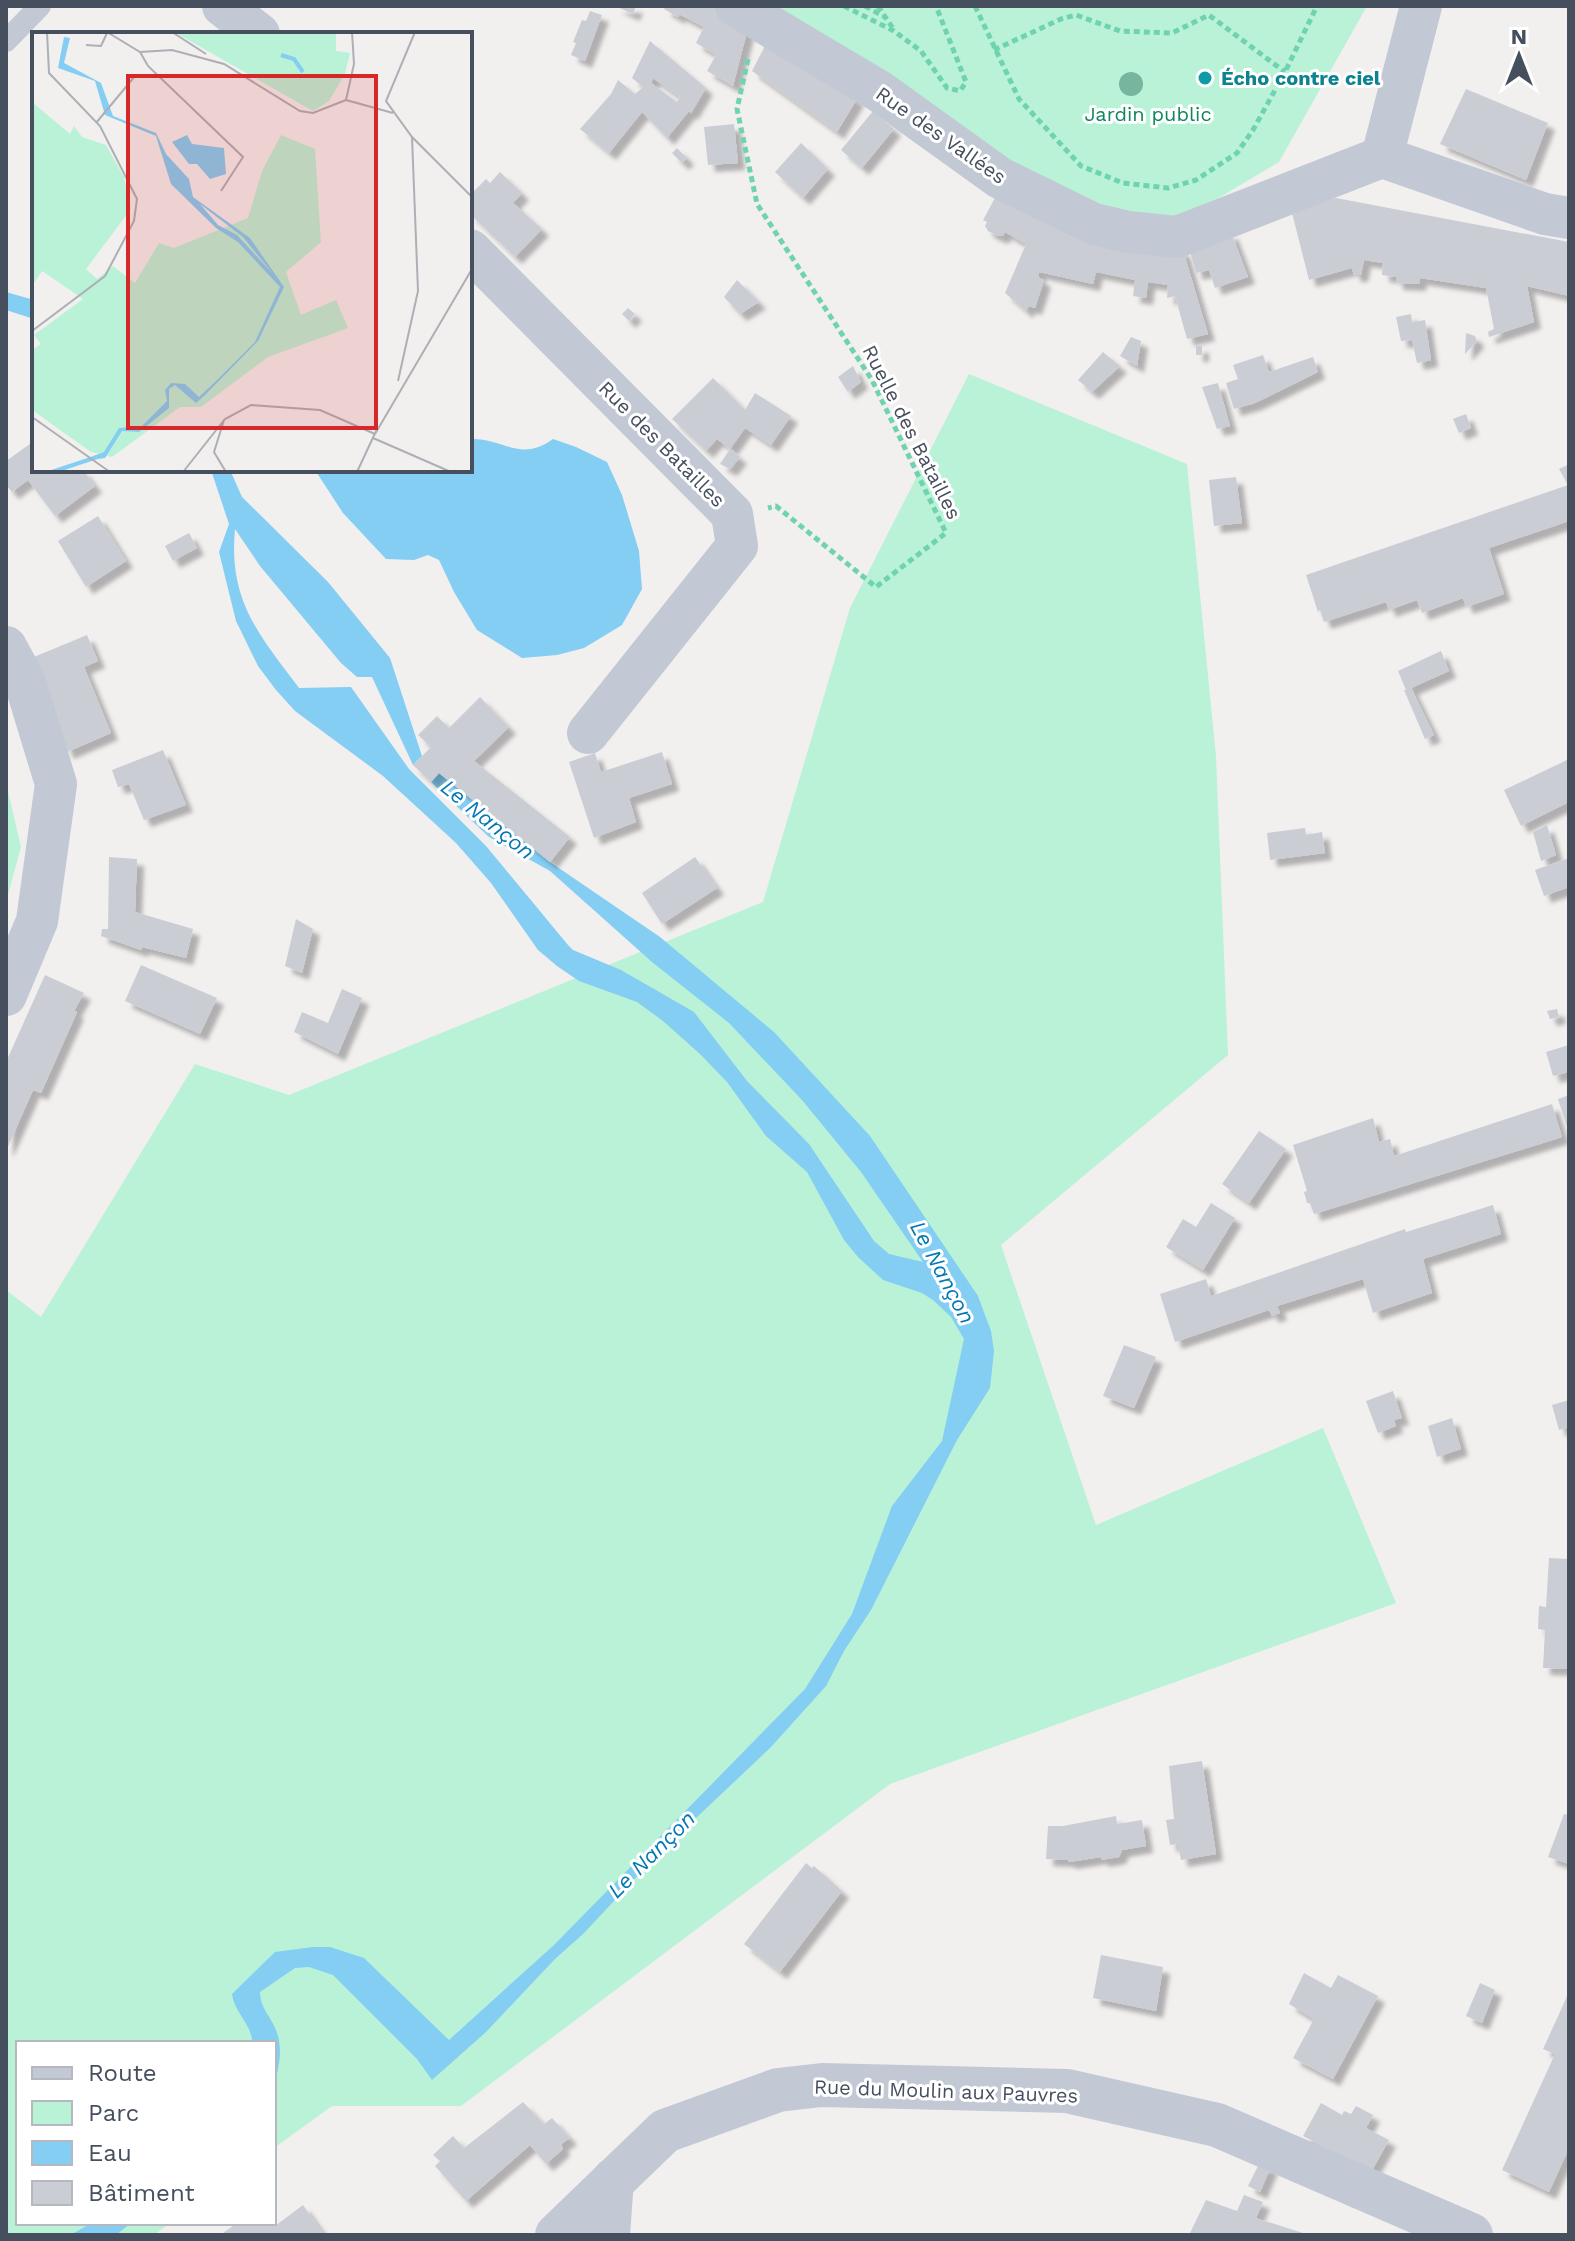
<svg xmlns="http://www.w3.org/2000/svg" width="1575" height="2241" viewBox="0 0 1575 2241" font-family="'Work Sans',sans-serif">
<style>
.green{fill:#baf2d8}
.water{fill:#84cdf3}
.building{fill:#cbcdd5;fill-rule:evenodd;filter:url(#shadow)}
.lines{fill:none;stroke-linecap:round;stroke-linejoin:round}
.path{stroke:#70d3af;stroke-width:5;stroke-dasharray:6 4;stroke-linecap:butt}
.service{stroke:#c2c9d5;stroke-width:22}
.minor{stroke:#c2c9d5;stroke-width:42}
.tertiary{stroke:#c2c9d5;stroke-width:44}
.tree{fill:#76b59e}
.culture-dot{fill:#0f9aa8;stroke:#fff;stroke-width:3}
.labels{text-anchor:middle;stroke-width:6;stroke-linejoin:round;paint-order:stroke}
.culture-label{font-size:20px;font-weight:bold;fill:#0d838f;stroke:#fff;text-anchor:start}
.park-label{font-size:20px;fill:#10865b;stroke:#fff}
.street-label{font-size:20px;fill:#464f5e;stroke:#fff}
.water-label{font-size:22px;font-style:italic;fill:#0278b5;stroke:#fff}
.inset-river{fill:none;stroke:#84cdf3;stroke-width:4}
.inset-road{fill:none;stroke:#adafb5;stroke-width:2}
.view{fill:#d62828;fill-opacity:0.15;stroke:#d62828;stroke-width:4}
.inset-edge{fill:none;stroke:#464f5e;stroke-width:4}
</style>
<defs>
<filter id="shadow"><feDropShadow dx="7" dy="7" stdDeviation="2" flood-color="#0004"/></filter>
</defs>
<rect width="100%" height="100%" fill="#f2efef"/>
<path class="green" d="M773,6h594l-88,156 -106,63h-10l-141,-45z
M969,374l218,90 29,292 12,299 -227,190 95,280 227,-97 73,175 -506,181 -429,322h-129l-58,42v-105h-256v180h152l-16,12h-148v-945l35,27 154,-253 94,31 474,-193 87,-294z
M6,783l15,64 -15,55z"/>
<path class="water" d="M6,292l28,8v19l-28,-9z
M470,439c35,-1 49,24 83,0l23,8 31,15 15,33 17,56 3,38 -20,36 -38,23 -27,7 -35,3 -45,-28 -23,-38 -15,-32 -11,-5 -14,5 -28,-1 -43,-46 -28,-43h155z
M211,470h19l12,27 86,85 62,76 32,98 -9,9 -41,-88h-15l-16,-14 -81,-97 -25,-37c-7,71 24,106 64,159l52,-1 58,82 77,77 82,99 5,5 48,20 73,42 53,69 62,63 65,97 15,13 34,8 -62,-90 -59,-72 -73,-77 -77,-61 -102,-91 -61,-34 -58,-55 8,-9 111,89 110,75 114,95 96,104 108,160 13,35 3,20 -4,37 -33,52 -86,170 -27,41 -18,35 -55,61 -113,107 -75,80 -28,25 -69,73 -54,48 -15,-21 -84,-84 -24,-8 -14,1 -35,24c0,15 9,22 15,36 9,19 4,39 -1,58v-43h-22c1,-17 -18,-31 -20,-49l43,-42 38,-5h17l34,11 85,82 105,-95 251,-256 47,-75 40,-108 50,-65 22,-102 -13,-22 -18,-17 -11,-7 -39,-13 -25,-23 -14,-17 -37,-68 -41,-36 -39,-54 -26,-27 -38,-34 -26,-19 -58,-21 -22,-15 -19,-16 -47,-67 -35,-40 -73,-67 -88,-65 -19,-21 -18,-24 -22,-45 -17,-69 10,-28z
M92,2223h39l-15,12h-46z"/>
<path class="building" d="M615,6h21l-3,8z
M666,6h52l31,18 -16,62 -26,-15 9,-16 -20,-12 8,-16 -25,-13 -1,3 -14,-8z
M590,11l12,4 -17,46 -14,-6 5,-12 -3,-1 9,-22 4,1z
M769,38l88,61 -20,33 -85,-61z
M650,41l56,47 -15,25 -2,-2 -22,27 -25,-26 -33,41 -29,-24 31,-35 7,-14 17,14 8,-7 -11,-9zM653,78l27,19 -3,5 -26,-19z
M1466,89l82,34 -22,57 -86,-36z
M873,111l21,18 -32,39 -21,-18z
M734,124l4,39 -30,2 -4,-38z
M801,143l27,26 -25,29 -28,-26z
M677,148l10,10 -5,5 -10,-10z
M500,172l22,21 -9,10 29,26 -27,28 -45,-43v-28l4,5 12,-12 4,4z
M996,196l187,54 25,84 -21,5 -12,-43 -8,2 1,-13 -20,-3 -2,16 -13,-2 2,-16 -39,-8 -3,12 -54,-12 -1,5 6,3 -9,28 -6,-2 -3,5 -21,-18 21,-49 -21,-12 -2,4h-5l-10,-5 -3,-5 2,-4 -4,-2z
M1336,198l233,44v54l-42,-10 7,36 -45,15 -1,-5 6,-3 -8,-41 -66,-10 -1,6 -23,-1v-6l-14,-2 1,-12 -19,-3 -3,15h-7l-2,-7 -43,12 -18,-71z
M1231,232l17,45 -33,11 -6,-18 -13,3 -7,-25z
M737,280l22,22 -19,12 -16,-17z
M628,308l7,6 -6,7 -7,-7z
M1411,314l1,8 13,-2 6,40 -14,3 -5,-23 -11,1 -5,-24z
M1466,333l9,3 2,5 -12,13z
M1131,337l10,4 -4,25 -17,-10z
M1196,346h6v9h-6z
M1103,352l17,14 -28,26 -14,-12z
M1263,355l6,17 44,-15 5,15 -63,31 -21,6 -8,-26 12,-4 -5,-14z
M853,366l8,16 -13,10 -10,-15z
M713,378l32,32 10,-17 36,23 -20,29 -26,-17 -15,21 -13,-10 -11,12 -34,-32z
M1218,383l12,43 -13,3 -15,-42z
M1466,414l5,14 -12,5 -6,-14z
M34,441v29h49l12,16 -40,30 -27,-36 -16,12 -6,-7v-24z
M730,449l10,8 -10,12 -10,-5z
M1569,464v57l-80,27 15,46 -38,13 -3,-9 -41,15 -5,-13 -28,10 -3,-8 -62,20 -4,-12 -2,2 -12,-37 262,-90 -9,-16z
M1236,477l6,46 -28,3 -5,-46z
M98,516l28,45 -40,26 -28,-46z
M189,533l8,15 -24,13 -8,-15z
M87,635l11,26 -14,6 27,66 -44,19 -38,-93z
M1441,651l8,20 -38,17 23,47 -9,4 -21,-49h2l-8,-19z
M480,697l29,30 -35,34 96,76 -20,25 -111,-89 -8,9 -18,-17 18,-18 -13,-12 19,-19 12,12z
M163,750l23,55 -42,15 -15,-36 -11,3 -6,-17z
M662,752l10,32 -43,14 7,24 -42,16 -25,-76 26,-9 6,19z
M1569,759v43l-48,24 -17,-36z
M1547,825l9,30 -15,6 -8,-29z
M1305,828l1,7 16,-3 3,21 -55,7 -3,-27z
M109,857l28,2 -2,53 58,17 -7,29 -44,-11 -1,3 -40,-14 1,-7h6z
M695,857l22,31 -55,36 -20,-31z
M1569,858v29l-25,9 -9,-26z
M296,919l17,10 -11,44 -17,-7z
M141,965l76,33 -17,36 -75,-33z
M45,975l39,18 -10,18 3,1 -36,81 -8,-3 -27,61v-89z
M342,989l20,9 -24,56 -44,-22 8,-20 26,11z
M1557,1009l2,8 -9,2 -3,-8z
M1569,1045v27l-16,4 -7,-24z
M1569,1095v35h-1l-10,-31z
M1552,1104l10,33 -248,77 -4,-11h-3l-3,-11 3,-1 -14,-46 80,-27 6,24 11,-3 4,17z
M1259,1131l27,18 -37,54 -27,-19z
M1211,1203l24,15 -32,52 -37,-23 17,-28 13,8z
M1493,1205l8,29 -78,25 9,34 -59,20 -10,-34 -86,27 3,7 -8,3 -3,-6 -94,32 -15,-48 46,-15 5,17 194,-67 1,3z
M1124,1345l32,12 -22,51 -31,-12z
M1393,1391l9,27 -8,2 2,6 -18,7 -12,-32z
M1569,1400v27l-10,3 -7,-25z
M1452,1418l9,31 -24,8 -9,-31z
M1549,1558l20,1v110l-26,-1 2,-38 -7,-1 1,-23 7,1z
M1202,1761l14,93 -35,6 -3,-16 -8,1 -4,-25 8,-1 -5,-53z
M1564,1814l5,1v49l-21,-7z
M1116,1816l1,8 25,-4 4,26 -24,4 -3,7 -18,3v-3l-32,5 -1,-2 -22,-1 2,-33h15z
M806,1863l6,5 2,-2 28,25 -62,81 -36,-28z
M1101,1955l62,12 -7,44 -63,-13z
M1304,1973l27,15 7,-13 40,21 -45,83 -40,-21 21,-39 -25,-15z
M1480,1983l15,7 -13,33 -16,-7z
M1569,1992v156l-20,44 -47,-22 53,-116 -12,-5z
M523,2102l21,22 8,-6 18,20 -9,6 2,5 -17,15 -16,-19 -64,56 -31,-35 5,-5 -7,-6 20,-19 11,12z
M1321,2103l21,12 2,-4 7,3 5,-8 17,9 -7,13 23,12 -18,32 -68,-36z
M1259,2164l12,2 -11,26 -12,-6z
M1244,2195l19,7 -7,16 53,17h-120l17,-35 31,11z
M303,2205l21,30 -101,-2 14,-10h35l3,3z"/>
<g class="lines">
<path class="path" d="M844,6l50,25 27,20 26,37 13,3 6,-9 -30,-76
M865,6l20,11
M878,6l16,24
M975,6l44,93 62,67 42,17 45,5 28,-8 41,-27 16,-23 32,-58 32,-66
M994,50l67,-31 15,-4 44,16 52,2 37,-18 76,57
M748,59l-11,50 20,95 115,176 74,153 -70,54 -100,-81 -8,2"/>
<path class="service" d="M6,41l34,-35"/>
<path class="minor" d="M223,6l36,28
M736,6l143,85 121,87 94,46 34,8 49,5 205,-80
M1382,157l163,57 24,4
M1382,157l39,-151
M470,250l262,264 5,32 -149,187
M6,647l19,35 31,102 -19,137 -31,74
M609,2235l4,-56"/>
<path class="tertiary" d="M557,2235l108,-104 113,-41 44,-5 245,6 150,34 254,110"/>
</g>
<circle class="tree" cx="1131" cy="84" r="12"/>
<circle class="culture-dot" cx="1205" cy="78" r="8"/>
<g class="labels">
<g class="culture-label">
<text x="1221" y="85">Écho contre ciel</text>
</g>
<g class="park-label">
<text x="1148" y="121">Jardin public</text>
</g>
<g class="street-label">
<text transform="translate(941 135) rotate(35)" y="7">Rue des Vallées</text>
<text transform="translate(912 432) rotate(63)" y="7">Ruelle des Batailles</text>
<text transform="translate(662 444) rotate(45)" y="7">Rue des Batailles</text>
<text transform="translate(946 2091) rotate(2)" y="7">Rue du Moulin aux Pauvres</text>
</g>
<g class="water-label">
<text transform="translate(488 819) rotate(39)" y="8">Le Nançon</text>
<text transform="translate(943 1272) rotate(62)" y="8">Le Nançon</text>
<text transform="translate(651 1854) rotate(-45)" y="8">Le Nançon</text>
</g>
</g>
<g transform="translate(32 32)">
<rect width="440" height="440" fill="#f2efef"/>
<path d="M304,0v19l14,2 -5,21 -16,27 -16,10 -137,-78zM0,70l38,32 4,-8 8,11 24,8 18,32 7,32 -45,60 11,10 16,-13 22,17 24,-40 15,5 74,-30 14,-47 19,-36 34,14 6,93 -35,30 15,43 35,-15 12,28 -80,29 -67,50h-21l-68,50 -21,-5 -59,-42v-60l9,-6 -7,-9 49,-36 -41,-28 -10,15z" fill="#baf2d8"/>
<path d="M32,5l6,1 -6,25 37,20 12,33 43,17 10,21 23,25 4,18 57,41 34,49 -26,54 -53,54 -9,8 -21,-18 -6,4v19l-30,24 -17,-1 -17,27 -7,1 -4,-3 10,-4 15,-24 23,-2 25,-25 -2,-11 6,-7 14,1 14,13 16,-15 40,-40 25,-55 -42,-45 -22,-14 -45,-44 -15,-48 -51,-21 -10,-34 -37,-13zM168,172l43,33 30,37 -36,-39 -19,-10zM155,103l5,9 32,4 2,26 -16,5 -13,-15h-8l-17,-22z" fill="#84cdf3" fill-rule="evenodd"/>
<path class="inset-river" d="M249,23l13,4 9,13M20,440l48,-16"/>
<path class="inset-road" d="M75,0l33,20 32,-2 52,14 76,47 13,2 33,-13M140,0l34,22M383,0l-29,69 26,36 60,60M54,13l15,1 6,-13M108,20l8,14 95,91 -22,34M314,68l8,-36 -2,-32M314,68l47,13M64,91l39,-47M0,299l73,-55 29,-55 3,-22 -37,-73 -51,-53 -2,-41M366,349l20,-90 -6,-154M0,385l78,55M192,388l-10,32 12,20M343,402l97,-165M341,406l78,34M151,440l42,-53 26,-14 69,5 55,24M325,440l20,-43"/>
<path class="view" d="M96,44h248v352h-248z"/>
<rect width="440" height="440" class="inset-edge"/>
</g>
<rect width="1575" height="2241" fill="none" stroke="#464f5e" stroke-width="16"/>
<rect x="16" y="2041" width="260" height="184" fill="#ffffff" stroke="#b5b9bf" stroke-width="2"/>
<rect x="32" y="2067" width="40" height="12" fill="#c2c9d5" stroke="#b5b9bf" stroke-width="2"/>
<text x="88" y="2081" font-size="24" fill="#464f5e">Route</text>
<rect x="32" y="2101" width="40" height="24" fill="#baf2d8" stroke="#b5b9bf" stroke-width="2"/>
<text x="88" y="2121" font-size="24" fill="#464f5e">Parc</text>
<rect x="32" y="2141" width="40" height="24" fill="#84cdf3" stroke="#b5b9bf" stroke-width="2"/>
<text x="88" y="2161" font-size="24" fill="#464f5e">Eau</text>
<rect x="32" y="2181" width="40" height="24" fill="#cbcdd5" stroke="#b5b9bf" stroke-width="2"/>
<text x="88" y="2201" font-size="24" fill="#464f5e">Bâtiment</text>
<g transform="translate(1519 56)" stroke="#ffffff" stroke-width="6" paint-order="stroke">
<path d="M0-6L14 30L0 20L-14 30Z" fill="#464f5e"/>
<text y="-12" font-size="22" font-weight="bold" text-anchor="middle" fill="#464f5e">N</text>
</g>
</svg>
